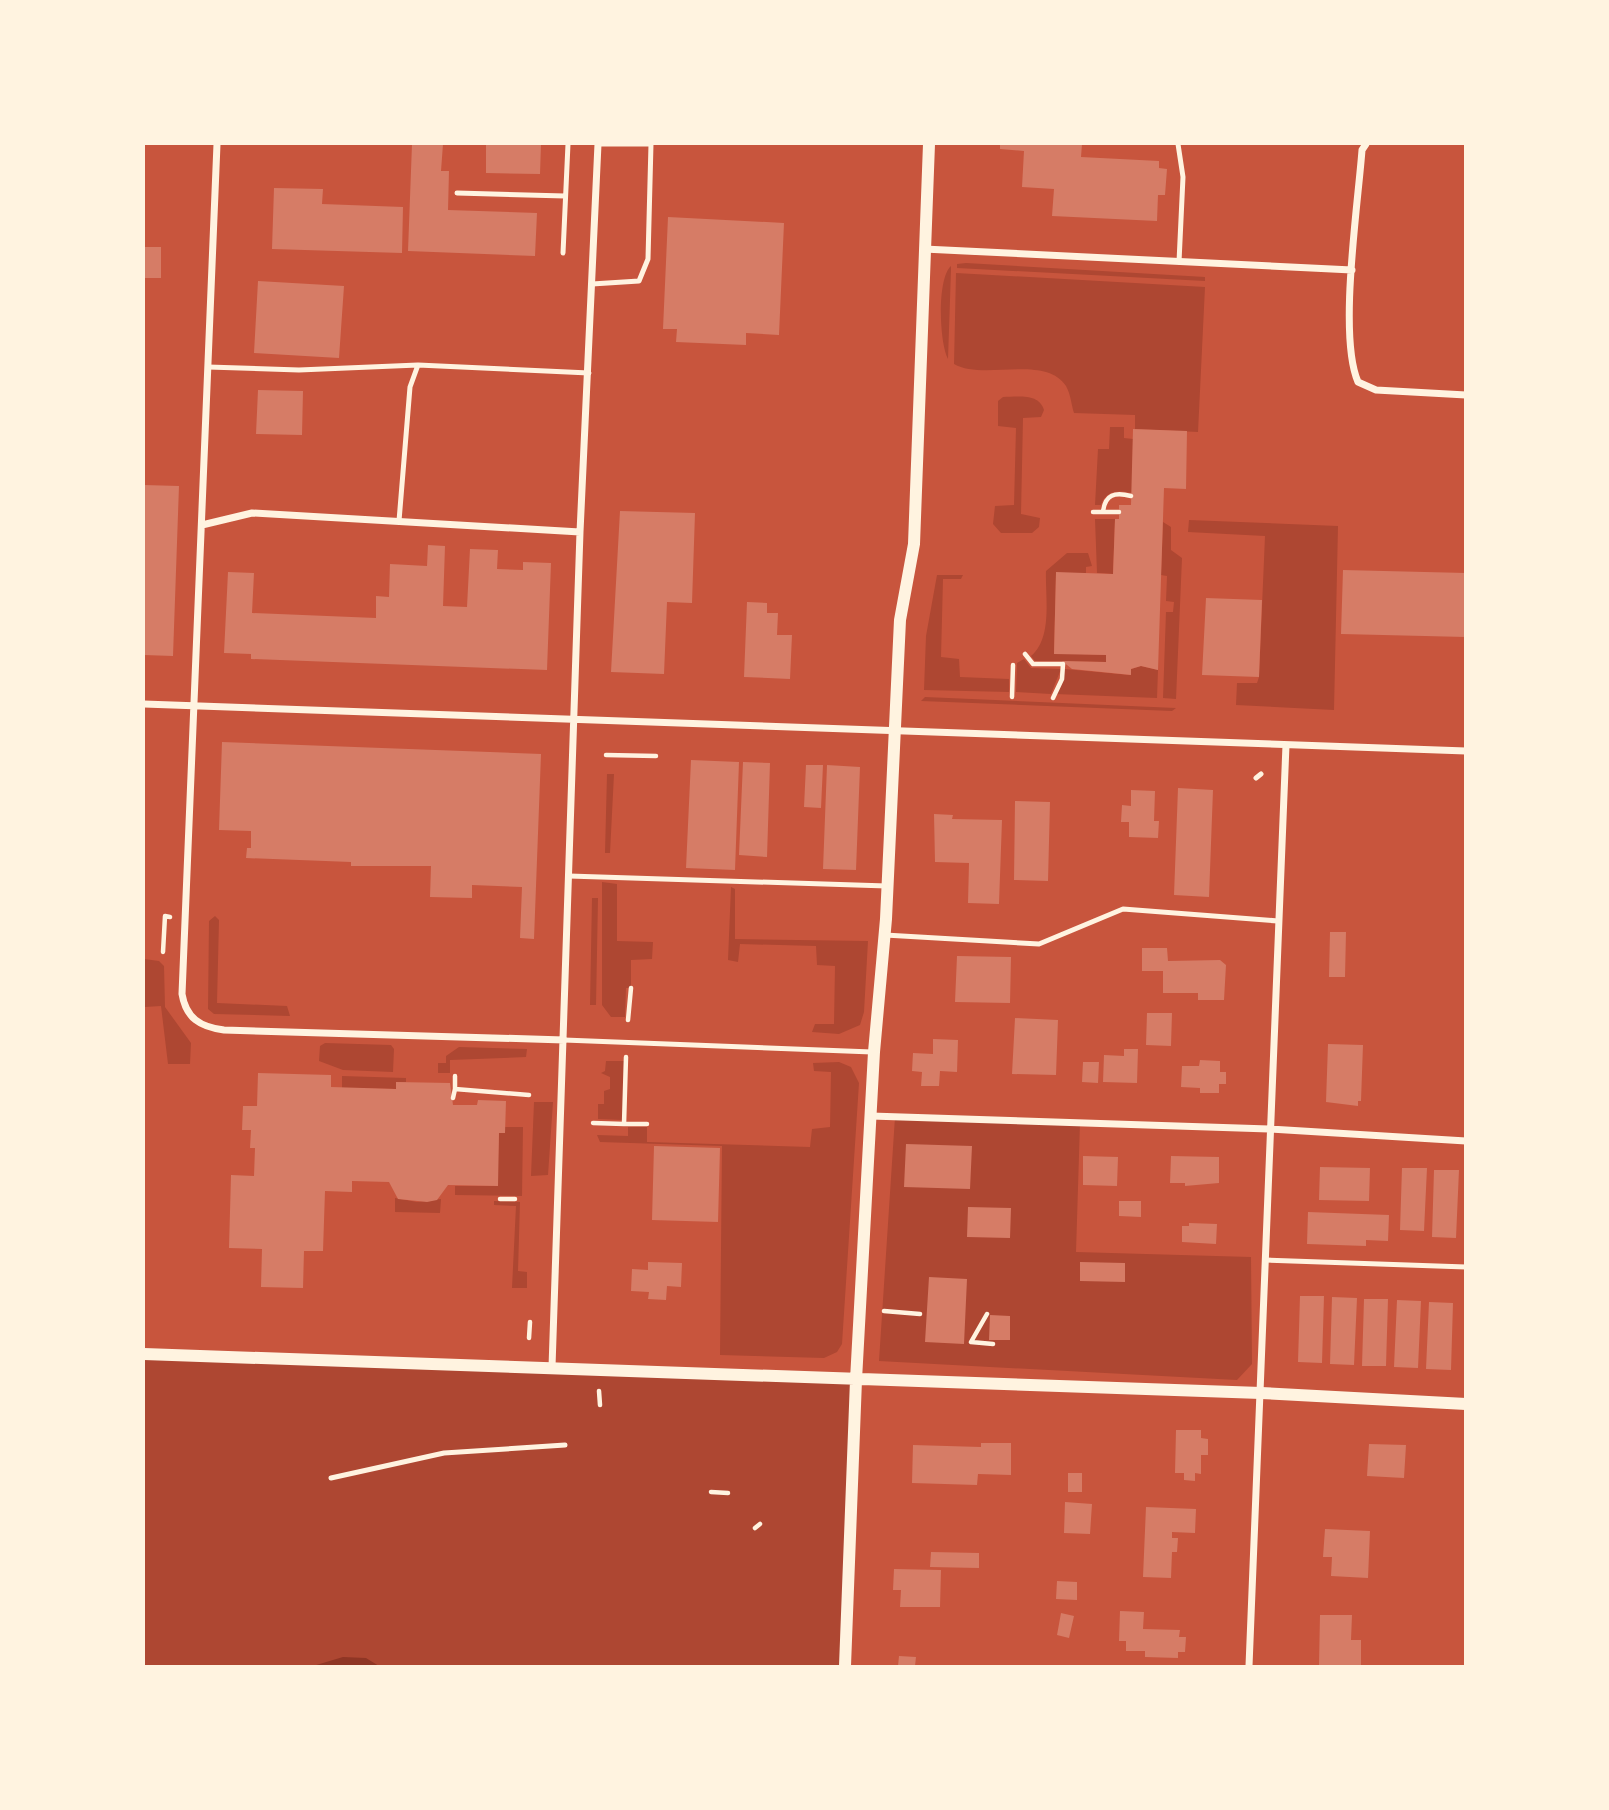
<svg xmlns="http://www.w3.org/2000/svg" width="1609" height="1810" viewBox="0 0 1609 1810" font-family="Barlow,sans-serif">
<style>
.green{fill:#ae4732}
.water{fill:#8f3625}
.building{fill:#d67c66}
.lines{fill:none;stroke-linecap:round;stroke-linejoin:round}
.path{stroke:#fff3e0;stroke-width:4.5}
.service{stroke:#fff3e0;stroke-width:5}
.minor{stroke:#fff3e0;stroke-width:7}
.tertiary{stroke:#fff3e0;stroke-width:12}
</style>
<rect width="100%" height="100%" fill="#c8553d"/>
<path class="green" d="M966,263l239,14v4l-248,-13v-4z
M951,266v4l-3,89c-9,-17 -11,-81 3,-93z
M956,273l249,14 -7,145 -63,-3v-14l-61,-2c-3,-9 -3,-18 -8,-27 -21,-32 -83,-5 -112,-22z
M1003,397c15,0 36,-4 41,13l-3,7 -18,1 -2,96 19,4 -1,9 -7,6h-31l-8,-9 2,-18 19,-1 2,-77 -18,-2v-25z
M1110,427h14v11l9,1 -1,54c-14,-3 -26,-3 -31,12h-6l3,-56h11z
M1095,519h20l-2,55 -16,-1z
M1189,520l149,6 -4,184 -98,-5 1,-22h20l2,-6 6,-141 -77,-4z
M1163,522l8,5v23l11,8 -6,141 -13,-1 3,-86h7l1,-10 -8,-1 1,-25 -6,-1z
M1067,553h21l4,13 -6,1v6h-30l-2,80 52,2v7l-71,-1 -4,-5c22,-18 14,-60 15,-85z
M937,575h26l-2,4h-18l-2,78 18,2 1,18 49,2v13l-85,-2 2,-54z
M1024,659l7,9 30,1 -10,25 -35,-2 1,-29z
M1141,666l17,4 -1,28 -102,-4 8,-13 2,-12 65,6 1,-6z
M925,697l251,11 -4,3 -251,-10z
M607,774h7l-4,79h-5z
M602,882l15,2v57l36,1 -1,17 -21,1v28h-5l-1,29h-14l-9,-12z
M731,887l4,2v50l133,2 -4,71 -4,13 -21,9 -27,-2 3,-8h19l1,-58 -18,-1 -1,-19 -76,-2 -2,18 -10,-2z
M592,898h6l-2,107h-6z
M215,916l4,4 -2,83 70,3 3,10 -76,-2 -6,-5 1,-88z
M144,959l15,2 5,5 1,41 26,36 -1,21h-22l-7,-58 -16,1z
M325,1043l66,2 3,4 -1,23 -50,-2 -24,-9 1,-15z
M459,1047l68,2 -1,8 -76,3v13h-12v-10h8v-7z
M606,1061h18l-1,59 -25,-1v-15h6v-13l6,-2v-12l-9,-4 4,-2z
M839,1062l12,5 8,16 -17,261 -5,8 -13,6 -104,-3 2,-209 -122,-4 -3,-7 31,1v-9h19v15l163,5 2,-18 18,-2 1,-55 -17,-1 -1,-8z
M342,1076l64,2v4h-10v7l-54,-1z
M534,1102h19l-5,73 -17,1z
M895,1117l185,6 -4,129 175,5 1,107 -15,16 -358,-19z
M505,1127h18l-1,69 -67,-1v-9h42l2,-53h6z
M395,1198l22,4 24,-3 -1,14 -45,-1z
M494,1201l26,1 -2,69 9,1v16h-15l4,-82 -22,-1z
M144,1354l712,26 -11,286h-701z"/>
<path class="water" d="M343,1657l23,1 13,8h-66z"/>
<path class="building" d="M412,144h31l-2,27h8l-1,39 89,3 -2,43 -127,-5z
M486,144h55l-1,30 -54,-1z
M1000,144h82l-1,13 78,4v7l8,1 -2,26h-7l-1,26 -105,-5 2,-27 -32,-2 2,-36 -24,-2z
M274,188l49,1 -1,15 81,3 -1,46 -130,-4z
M668,217l116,6 -5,112 -33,-2v12l-70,-3 1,-13h-14z
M144,247h17v31h-17z
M258,281l86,5 -5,72 -85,-5z
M258,390l45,1 -1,44 -46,-1z
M1133,429l54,2 -1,58 -22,-1 -6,182 -17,-4 -10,3v6l-59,-6 -10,-8 44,1v-7l-52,-1 2,-82 57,2 2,-55h4v-14h12z
M144,485l35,1 -6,170 -29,-1z
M620,511l75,2 -3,90 -25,-1 -3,72 -53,-2z
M428,545l17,1 -2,60 24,1 3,-58 28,1 -1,19 26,1v-8l28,1 -4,107 -296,-11v-5l-27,-1 4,-81 26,1 -2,40 124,5v-22l13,1 1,-33 37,2z
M1343,570l123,3v64l-125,-3z
M1206,598l56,2 -3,77 -57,-2z
M747,602l20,1v10h11l-1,22h15l-2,44 -46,-2z
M222,742l319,12 -7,185 -14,-1 2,-51 -50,-2v13l-42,-1 1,-31h-80v-4l-105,-4 1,-10h4v-17l-32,-1z
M691,760l48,2 -4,108 -49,-2z
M743,762l27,1 -3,94 -28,-2z
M806,765h17l-2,43 -17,-1z
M827,765l33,2 -4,103 -33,-1z
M1178,788l35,2 -4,107 -35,-2z
M1131,790l24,1 -1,30h5l-1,17 -29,-1v-15h-8l1,-17 9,1z
M1015,801l35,1 -2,79 -34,-1z
M934,814l19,1 -1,4 50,1 -3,84 -31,-1 1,-40 -34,-1z
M1330,932h16l-1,45h-16z
M1142,948h25l1,13 52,-1 6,5 -2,35h-26v-7h-35v-22h-21z
M957,956l54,1 -1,46 -55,-1z
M1147,1013h25l-1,33 -25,-1z
M1015,1018l43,2 -2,55 -44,-1z
M933,1039l25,1 -1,32 -17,-1 -1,15h-18l1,-14 -10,-1 1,-18 20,1z
M1328,1044l35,1 -2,56h-3v5l-32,-4z
M1124,1049h14l-1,34 -34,-1 1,-27 20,1z
M1200,1060l20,1v11h6v12h-7v9h-19v-5l-19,-1 1,-21h17z
M1083,1062h16l-1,21 -16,-1z
M258,1073l73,2v12l65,2v-7l54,1 3,22h24l1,-5 28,1 -1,32h-6l-1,53 -50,-1 -11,15 -10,2 -29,-3 -9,-17 -37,-1v11l-27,-1 -2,60h-19l-1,37 -42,-1 1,-38 -33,-1 2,-73 23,1 1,-28h-5l1,-18h-9l1,-24h14z
M906,1144l66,2 -2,43 -66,-2z
M654,1146l66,2 -2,74 -66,-2z
M1083,1156l35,1 -1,29 -34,-1z
M1171,1156l48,1v26l-34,3v-3h-15z
M1320,1167l50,1 -1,33 -50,-1z
M1402,1168h25l-3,63 -24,-1z
M1434,1170h25l-3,68 -24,-1z
M1119,1201h22v16l-22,-1z
M968,1207l43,1 -1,30 -43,-1z
M1308,1212l81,3 -1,26 -22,-1v6l-59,-2z
M1189,1223l28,1 -1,20 -34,-2v-16h7z
M648,1262l34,1 -1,24 -14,-1 -1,14 -18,-1 1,-7 -18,-1 1,-22 16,1z
M1080,1262l45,1v19l-45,-1z
M929,1277l38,2 -3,65 -39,-2z
M1300,1296h24l-2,67 -24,-1z
M1332,1297l25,1 -3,67 -24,-1z
M1364,1299h24l-2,67h-24z
M1397,1300l24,1 -3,67 -24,-1z
M1429,1302l24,1 -2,67 -25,-1z
M990,1315l20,1v24h-21z
M1176,1430h25v8l7,1v16h-7v19l-6,-1v8l-11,-1v-7h-9z
M981,1443h30v32l-33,-1 -1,11 -65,-2 1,-38 68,2z
M1369,1444l37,1 -2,33 -37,-2z
M1068,1473h14v19h-14z
M1065,1502l27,2 -2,30 -26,-1z
M1146,1507l50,2 -1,24 -23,-1v6h6l-1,14h-5l-1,26 -28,-1z
M1325,1529l45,2 -2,47 -37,-2 1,-19h-9z
M931,1552l48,1v15l-49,-1z
M894,1569l47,1 -1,37h-40l1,-17h-8z
M1057,1581l20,1v18l-21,-1z
M1120,1611l24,1 -1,17 37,1 -1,7h7l-1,15h-7v6l-33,-1v-6h-19v-10h-7z
M1061,1613l13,3 -5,22 -12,-3z
M1320,1615h32l-1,25h10v26h-42z
M899,1656l17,1 -1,9h-17z"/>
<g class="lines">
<path class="path" d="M1093,512h26
M1103,512c2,-18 12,-20 28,-16
M1025,654l8,10h30l-1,15 -9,19
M1012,697l1,-32
M606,755l50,1
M163,952l2,-36 5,1
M628,1020l3,-32
M455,1076v13l74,6
M453,1098l2,-9
M593,1123l31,1 2,-67
M624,1124h23
M500,1199h15
M884,1311l36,3
M987,1314l-16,28 22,2
M529,1338l1,-16
M599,1391l1,14
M711,1492l17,1
M755,1528l5,-4"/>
<path class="service" d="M1178,144l5,33 -4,85
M457,193l108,3
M563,253l5,-109
M592,284l47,-3 9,-22 3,-115h-53
M208,367l91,3 119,-5
M399,521l11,-134 8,-22 171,8
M1256,778l5,-4
M569,876l318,10
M885,935l154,9 84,-35 155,12
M564,1040l308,12
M1265,1260l201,7
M331,1478l113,-25 121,-8"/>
<path class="minor" d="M217,144l-35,850c4,24 18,33 42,36l340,10
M1366,144l-4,6c-4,55 -24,186 -4,232l18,8 90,5
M924,249l428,21
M202,525l50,-12 328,19
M144,704l1322,47
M871,1116l398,13 197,12
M552,1367l28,-835 18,-388
M1249,1666l37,-921"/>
<path class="tertiary" d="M144,1354l1117,39 205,11
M845,1666l11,-286 18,-328 12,-133 14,-299 14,-76 15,-400"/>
</g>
<rect width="1609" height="1810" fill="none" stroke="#fff3e0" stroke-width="290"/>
</svg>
